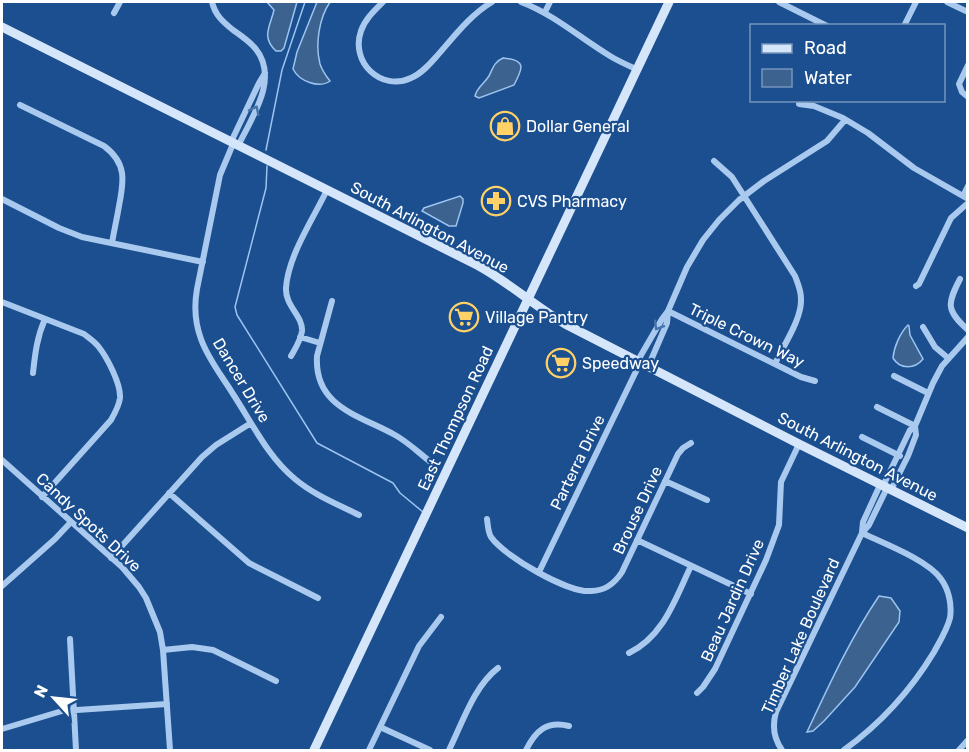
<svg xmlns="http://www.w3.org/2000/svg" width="969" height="752" viewBox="0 0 969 752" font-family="Rubik,sans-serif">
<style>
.water{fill:#3c6290;stroke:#9cc4f0;stroke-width:1.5}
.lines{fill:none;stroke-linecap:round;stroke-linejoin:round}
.stream{stroke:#9cc4f0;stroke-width:1.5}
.minor{stroke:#a9c9ee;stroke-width:6}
.secondary{stroke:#d6e6fa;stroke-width:9}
.oneway{stroke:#4674ac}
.labels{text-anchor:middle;stroke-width:4.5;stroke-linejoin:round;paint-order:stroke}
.poi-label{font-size:16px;fill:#fff;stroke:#1b4f8f;text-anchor:start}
.street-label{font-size:16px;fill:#fff;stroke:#1b4f8f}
</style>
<rect width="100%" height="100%" fill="#1b4f8f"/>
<path class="water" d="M267,2h30l-13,46 -3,3h-5c-15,-14 -6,-24 -2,-41z
M317,2h13c-11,16 -15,43 -10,62 2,6 6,12 10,17 -11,8 -31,0 -37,-12l4,-17z
M503,58c24,2 20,10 11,27l-35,13 -4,-2c2,-9 9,-12 14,-20 4,-8 5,-14 14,-18z
M460,196l3,3v4l-7,23h-7l-27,-15 2,-3z
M908,325l1,1 1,9 13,24c-8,10 -23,11 -30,-1 1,-11 7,-25 15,-33z
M879,596l12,2 9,13 -1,11 -44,65 -31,34 -11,10 -6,1c22,-47 43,-93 72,-136z"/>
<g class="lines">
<path class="stream" d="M266,150l16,-80 23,-68
M267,166l-1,22 -31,119 2,8 80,128 76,40 7,10 23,19"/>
<path class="minor" d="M212,2c3,13 11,20 21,28 7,5 16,11 22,18 25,30 -3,69 -17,98
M383,2c-8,8 -18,17 -22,29 -11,31 20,61 50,47 10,-4 18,-13 25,-21 17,-19 34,-42 56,-55
M521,2c34,13 59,36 89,54 8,5 17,9 26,13
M779,2l48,24
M947,2l21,10
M545,12l5,-10
M114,13l6,-11
M904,26l12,-24
M968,65l-9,19 3,8 6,5
M799,104l15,2 29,12 25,15 46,35 54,31
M20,105l84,41c23,17 20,35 15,60 -2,12 -5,25 -7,37
M231,142l28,-59 6,-10
M233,144l-13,31 -23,114c-3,17 -2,34 4,50 7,20 21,37 32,55 19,29 35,63 62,85 19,16 42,25 64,36
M714,161l18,16 63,99c3,8 6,14 6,23 1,20 -18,47 -26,65
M963,196l5,-10
M2,199l57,29 23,9 121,25
M960,279c-13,25 -14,31 8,51
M916,286l3,-2 32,-66 17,-15
M332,301l-15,55c-3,51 42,59 78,79 13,7 25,19 37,28
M2,302l82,32c5,4 10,7 14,12 9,11 23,38 22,52 -1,8 -5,15 -9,22l-69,77
M923,327l12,20 13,11
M300,337l20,6
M291,356c4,-7 10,-16 11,-25 1,-15 -17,-25 -16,-43 2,-32 27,-69 41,-98
M637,362l25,-43 6,-8 -1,12 -19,44
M33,373c2,-19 4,-36 12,-54
M894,376l34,17
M815,381l-14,-4 -133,-66 19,-44 16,-27 16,-20 20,-20 25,-19 63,-40 18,-21
M877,407l38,19
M862,437l38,19
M2,460l120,107 17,20 7,11 14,34 3,18 7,100
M665,481l42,19
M883,486l27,-56 5,-4
M891,490l17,-34 8,-21 -1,-9 18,-43 9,-17 26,-29
M169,493l80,70 69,35
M487,519c1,7 1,13 4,18 14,20 77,56 100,54 14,0 24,-8 31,-19l56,-118 5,-6 8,-5
M862,532l1,-10 17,-37
M637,540l114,54
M111,558l91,-101 14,-12 35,-22
M539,572l101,-209
M2,586l53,-47 16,-17
M70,639l6,111
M163,650l29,-3 21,3 63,31
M629,653c35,-17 46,-54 62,-87
M697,693l6,-6 12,-18 51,-109 13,-35 2,-43 18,-38
M380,727l50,23
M2,729l60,-18 105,-7
M369,750l50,-104 22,-29
M449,750c13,-26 25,-64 49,-82
M526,750c9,-18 20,-30 43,-24
M782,750c-8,-11 -10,-24 -6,-38l86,-179 7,-8 18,-37
M844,750c36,-26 67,-60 90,-98 6,-11 13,-22 16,-34 2,-13 -1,-28 -9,-39 -13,-19 -58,-36 -79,-46
M959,750l9,-10"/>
<path class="secondary" d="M2,27l475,238c32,17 58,42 90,60l232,119 169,84
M314,750l355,-748"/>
</g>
<defs><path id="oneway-chevron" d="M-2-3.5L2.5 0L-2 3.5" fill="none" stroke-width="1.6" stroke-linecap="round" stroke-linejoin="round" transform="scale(1.5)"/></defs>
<g class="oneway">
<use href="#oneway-chevron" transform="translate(255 110) rotate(-64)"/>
<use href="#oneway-chevron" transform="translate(658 326) rotate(121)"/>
</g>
<defs>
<g id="shop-ring" transform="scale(1.5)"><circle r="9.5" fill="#1b4f8f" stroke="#ffd166" stroke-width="1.5"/><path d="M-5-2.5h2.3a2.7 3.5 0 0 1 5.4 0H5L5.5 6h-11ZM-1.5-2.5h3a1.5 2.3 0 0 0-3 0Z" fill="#ffd166"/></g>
<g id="pharmacy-ring" transform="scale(1.5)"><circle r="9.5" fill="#1b4f8f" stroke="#ffd166" stroke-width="1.5"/><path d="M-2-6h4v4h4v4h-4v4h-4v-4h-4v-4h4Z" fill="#ffd166"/></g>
<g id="supermarket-ring" transform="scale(1.5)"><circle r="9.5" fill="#1b4f8f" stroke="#ffd166" stroke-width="1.5"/><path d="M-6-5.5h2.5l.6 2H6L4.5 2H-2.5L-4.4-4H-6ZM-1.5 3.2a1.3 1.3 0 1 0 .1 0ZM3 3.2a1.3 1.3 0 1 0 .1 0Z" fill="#ffd166"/></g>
</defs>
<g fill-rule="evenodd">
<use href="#shop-ring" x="505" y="126"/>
<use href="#pharmacy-ring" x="496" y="201"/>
<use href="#supermarket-ring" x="464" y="317"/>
<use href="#supermarket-ring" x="561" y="363"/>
</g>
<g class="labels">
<g class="poi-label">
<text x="526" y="132">Dollar General</text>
<text x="517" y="207">CVS Pharmacy</text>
<text x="485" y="323">Village Pantry</text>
<text x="582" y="369">Speedway</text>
</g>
<g class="street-label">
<text transform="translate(430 227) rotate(28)" y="6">South Arlington Avenue</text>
<text transform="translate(747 335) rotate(26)" y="6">Triple Crown Way</text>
<text transform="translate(242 380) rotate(59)" y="6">Dancer Drive</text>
<text transform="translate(455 418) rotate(-65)" y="6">East Thompson Road</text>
<text transform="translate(858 456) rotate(27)" y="6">South Arlington Avenue</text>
<text transform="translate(577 462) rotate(-64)" y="6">Parterra Drive</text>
<text transform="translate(637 510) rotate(-65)" y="6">Brouse Drive</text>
<text transform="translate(89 522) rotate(43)" y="6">Candy Spots Drive</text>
<text transform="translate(732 600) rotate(-66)" y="6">Beau Jardin Drive</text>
<text transform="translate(800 636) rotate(-66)" y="6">Timber Lake Boulevard</text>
</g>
</g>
<rect width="969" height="752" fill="none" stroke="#ffffff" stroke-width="6"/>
<rect x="750" y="24" width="195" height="78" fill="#1b4f8f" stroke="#7695bc" stroke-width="1.5"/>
<rect x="762" y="44" width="30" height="9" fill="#d6e6fa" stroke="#7695bc" stroke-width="1.5"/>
<text x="804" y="54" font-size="18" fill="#ffffff">Road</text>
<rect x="762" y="69" width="30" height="18" fill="#3c6290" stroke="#7695bc" stroke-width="1.5"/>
<text x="804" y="84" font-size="18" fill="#ffffff">Water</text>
<g transform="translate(54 698) rotate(297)" stroke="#1b4f8f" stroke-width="4.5" paint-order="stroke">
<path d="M0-4.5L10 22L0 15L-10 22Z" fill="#ffffff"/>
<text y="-9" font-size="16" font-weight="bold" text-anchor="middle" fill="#ffffff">N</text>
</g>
</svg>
